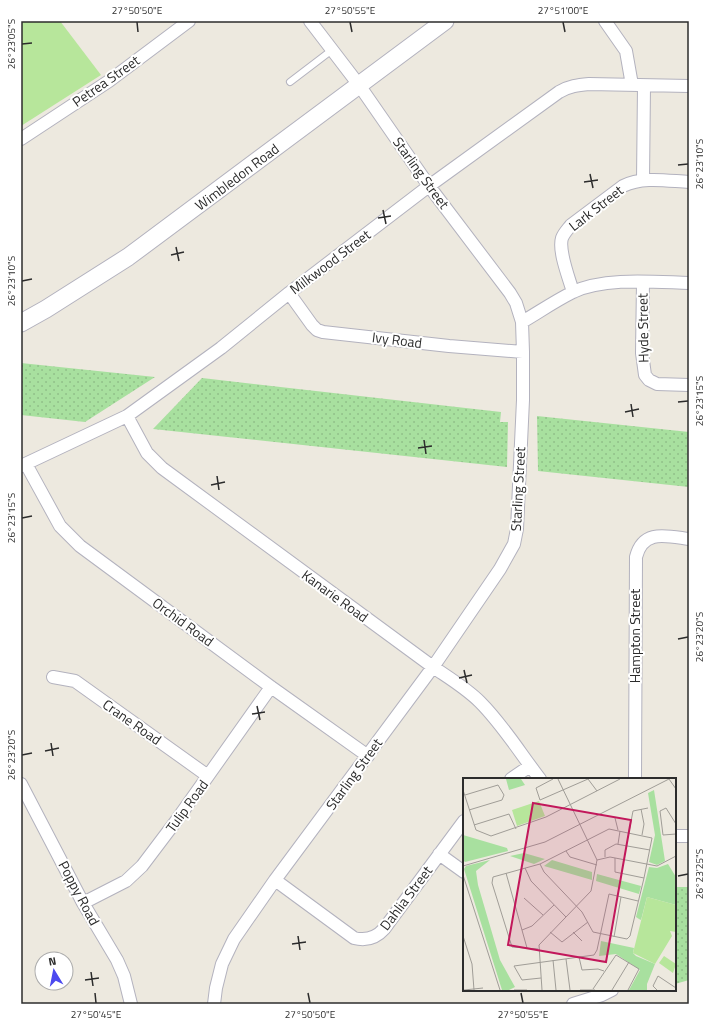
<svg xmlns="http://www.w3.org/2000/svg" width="710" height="1025" viewBox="0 0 710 1025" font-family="'Titillium Web',sans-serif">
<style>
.grass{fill:url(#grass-dots)}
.pitch{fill:#b7e69b}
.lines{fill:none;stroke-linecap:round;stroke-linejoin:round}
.lane-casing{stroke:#b3b2be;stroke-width:8}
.street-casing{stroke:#b3b2be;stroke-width:14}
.secondary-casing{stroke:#b3b2be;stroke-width:19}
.lane{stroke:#fff;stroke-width:6}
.street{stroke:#fff;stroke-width:12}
.secondary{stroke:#fff;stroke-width:17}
.ticks{fill:none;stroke:#2c2c2c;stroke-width:1.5}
.labels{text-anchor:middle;stroke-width:4;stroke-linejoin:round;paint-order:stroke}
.street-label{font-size:14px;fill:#2c2c2c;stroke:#fff}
.inset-road{fill:none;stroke:#a09d97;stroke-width:1}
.view{fill:#c2185b;fill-opacity:0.15;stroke:#c2185b;stroke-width:2}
.inset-edge{fill:none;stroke:#2c2c2c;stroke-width:2}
.neatline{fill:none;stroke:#2c2c2c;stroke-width:1.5}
.ticks-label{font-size:10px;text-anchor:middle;fill:#2c2c2c}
</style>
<defs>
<pattern id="grass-dots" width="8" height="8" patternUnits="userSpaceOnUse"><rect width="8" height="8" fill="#a8e09f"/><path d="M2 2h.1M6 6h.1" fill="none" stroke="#91c089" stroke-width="1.8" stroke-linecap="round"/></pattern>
</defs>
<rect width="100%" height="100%" fill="#ede9df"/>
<path class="grass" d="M21,363l134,14 -70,45 -64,-7z
M202,378l299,34 -1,10h8l-1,45 -354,-38z
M537,416l152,16v55l-151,-16z
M675,887h14v93l-14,4z"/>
<path class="pitch" d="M21,21h39l41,54 -80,51z"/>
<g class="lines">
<g class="lane-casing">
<path id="lane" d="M290,82l42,-32"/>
</g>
<g class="street-casing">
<path id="street" d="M605,21l21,30 6,34
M21,139l88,-58 80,-60
M643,180l1,-94
M643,282l-1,71 3,22 4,5 8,4 32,1
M573,292c-4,-14 -15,-41 -11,-54 2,-5 6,-9 9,-13l52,-39c20,-10 45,-5 66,-4
M289,293l23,32 5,5 6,2 126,14 74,6
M522,322c17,-10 33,-21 51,-30 32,-15 81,-10 116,-9
M127,416l20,37 15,15 271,199c16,11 33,21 47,35 23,23 40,51 60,77
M26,464l34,62 20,20 191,141 97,69
M21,466l106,-50 94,-68 68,-55 140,-107 130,-94c10,-6 19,-7 30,-8l100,2
M53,677l22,4 133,95
M511,779l19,-13
M635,779l1,-222c7,-28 30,-21 53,-18
M21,784l62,119 34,57 7,16 7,28
M675,836h14
M439,854l25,18
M275,880l79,58c12,3 22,0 30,-9l80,-108
M83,903l43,-22 16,-15 34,-45 95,-134
M214,1004l2,-16 6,-24 12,-25 41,-59 158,-213 67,-98 14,-25 3,-15 6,-129v-48l-1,-30 -6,-19 -6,-10 -81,-107 -70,-101 -49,-64
M573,1004l29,-9 10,-5"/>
</g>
<g class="secondary-casing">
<path id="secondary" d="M21,323l25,-14 82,-52 317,-236"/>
</g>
<use href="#lane" class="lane"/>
<use href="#street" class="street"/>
<use href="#secondary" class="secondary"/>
</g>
<path class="ticks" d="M137,22l1,10M350,22l2,10M563,22l2,10M22,44l10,-1M678,165l10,-1M590,174l3,14M584,182l14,-2M383,210l3,14M378,218l13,-2M176,247l3,14M171,255l13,-3M22,281l10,-2M678,402l10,-1M631,404l2,13M625,412l14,-3M424,440l2,14M418,448l14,-2M217,476l2,14M211,485l14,-3M22,518l10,-2M678,639l10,-2M464,670l3,13M459,678l13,-3M257,706l3,14M252,714l13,-2M51,743l2,13M45,751l14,-3M22,755l10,-2M678,876l10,-2M298,936l2,14M292,944l14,-2M91,972l2,14M85,980l14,-2M95,993l1,10M308,993l2,10M521,993l2,10"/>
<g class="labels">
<g class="street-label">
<text transform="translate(106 81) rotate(-35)" y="5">Petrea Street</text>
<text transform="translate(421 173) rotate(54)" y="5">Starling Street</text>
<text transform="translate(237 177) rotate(-37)" y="5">Wimbledon Road</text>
<text transform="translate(596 208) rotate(-38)" y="5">Lark Street</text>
<text transform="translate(330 262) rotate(-37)" y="5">Milkwood Street</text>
<text transform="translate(643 328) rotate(-91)" y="5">Hyde Street</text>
<text transform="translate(397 340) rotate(7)" y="5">Ivy Road</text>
<text transform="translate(518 489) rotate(-87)" y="5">Starling Street</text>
<text transform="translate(335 596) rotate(36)" y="5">Kanarie Road</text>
<text transform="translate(183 622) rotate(36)" y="5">Orchid Road</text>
<text transform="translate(635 636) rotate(-90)" y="5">Hampton Street</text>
<text transform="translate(132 722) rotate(35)" y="5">Crane Road</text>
<text transform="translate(354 774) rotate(-54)" y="5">Starling Street</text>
<text transform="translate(187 806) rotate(-54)" y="5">Tulip Road</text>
<text transform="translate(79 893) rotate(62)" y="5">Poppy Road</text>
<text transform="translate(406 898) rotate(-53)" y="5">Dahlia Street</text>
</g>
</g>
<g transform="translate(463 778)">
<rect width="213" height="213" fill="#ede9df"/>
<path d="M43,1h15l4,6 -16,5zM191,12l11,71 -8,4 -8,-3 6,-27 -7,-42zM0,57l44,13 1,3 -43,11 -2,-2zM61,75l21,6 -11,5 -24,-8zM27,82l-14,11 2,14 22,75 15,27 -6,3h-7l-38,-121 2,-3zM89,82l40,12v8l-48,-14zM205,86l8,13v28l-29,-8 -6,23 -2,-1 -3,-2 13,-50 8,1zM134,96l44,12 -2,8 -43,-13zM138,163l33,7 -1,5 3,3 19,8 -8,20v6h-18l11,-20 -24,-16 -17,2z" fill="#a8e09f"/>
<path d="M76,23l6,15 -28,10 -5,-16zM184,119l29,8v27l-6,-1 2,5 -17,28 -22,-11zM201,178l12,8 -3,9 -14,-10z" fill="#b7e69b"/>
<path class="inset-road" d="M90,1l-17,9 4,12 48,-21 9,12M206,1l7,10M0,12l13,40 15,6 55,-19 74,-38M2,17l33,-10 6,10 -2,5 -33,10M178,31l3,15 -2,11M152,40l3,12M213,46l-10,-16 -6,3 3,24 13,-1M11,47l35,-11 7,15M166,54l4,-21 15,-3M155,66l2,-13M103,73l4,6 27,8M142,79v-7l11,-6 34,6M152,80v14l29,6M134,82l13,-3 47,9 19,-10M0,88l82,-24 124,-63M62,90l6,13 35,36M43,95l21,75M0,97l37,115M61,120l19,17M59,152l10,-4 22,-21M87,154l12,10 26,-20M110,154l9,9M0,158l9,28 2,26M151,159l7,-40M75,171l-26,-2 -20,-64 1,-6 47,-13 69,-35 43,9 -8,40 -14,58 -3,3 -34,-7 -11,-20 -38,-40 -4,-8M116,179l3,13 16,-1 6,2M103,181l4,31M90,182l3,30M78,200l-19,2 -8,-14 80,-11 3,-5 12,-56 29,7M130,211l23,-34 23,14 -11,21M1,212l19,-2M51,212h13M79,212l-3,-45 52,-54 6,-31 -39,-81M117,212h15M149,212l17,-28M194,212l-4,-4 5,-10 18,12"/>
<path class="view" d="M70,25l98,17 -25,142 -98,-17z"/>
<rect width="213" height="213" class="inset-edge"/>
</g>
<rect width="710" height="1025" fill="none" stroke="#ffffff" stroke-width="44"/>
<g transform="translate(54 971) rotate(350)"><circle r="19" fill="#ffffff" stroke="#ababab"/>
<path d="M0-3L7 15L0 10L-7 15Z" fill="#4c49ef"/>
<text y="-6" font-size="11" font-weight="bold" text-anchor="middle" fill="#2c2c2c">N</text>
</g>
<rect x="22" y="22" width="666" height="981" class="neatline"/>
<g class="ticks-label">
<text x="137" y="14">27°50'50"E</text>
<text x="350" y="14">27°50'55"E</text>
<text x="563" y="14">27°51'00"E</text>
<text transform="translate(11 44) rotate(-90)" y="4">26°23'05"S</text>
<text transform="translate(699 164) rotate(-90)" y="4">26°23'10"S</text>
<text transform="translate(11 281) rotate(-90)" y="4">26°23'10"S</text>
<text transform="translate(699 401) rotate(-90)" y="4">26°23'15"S</text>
<text transform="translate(11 518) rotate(-90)" y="4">26°23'15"S</text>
<text transform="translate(699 637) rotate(-90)" y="4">26°23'20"S</text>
<text transform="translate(11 755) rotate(-90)" y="4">26°23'20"S</text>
<text transform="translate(699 874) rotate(-90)" y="4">26°23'25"S</text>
<text x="96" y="1018">27°50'45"E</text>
<text x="310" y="1018">27°50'50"E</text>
<text x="523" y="1018">27°50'55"E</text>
</g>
</svg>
